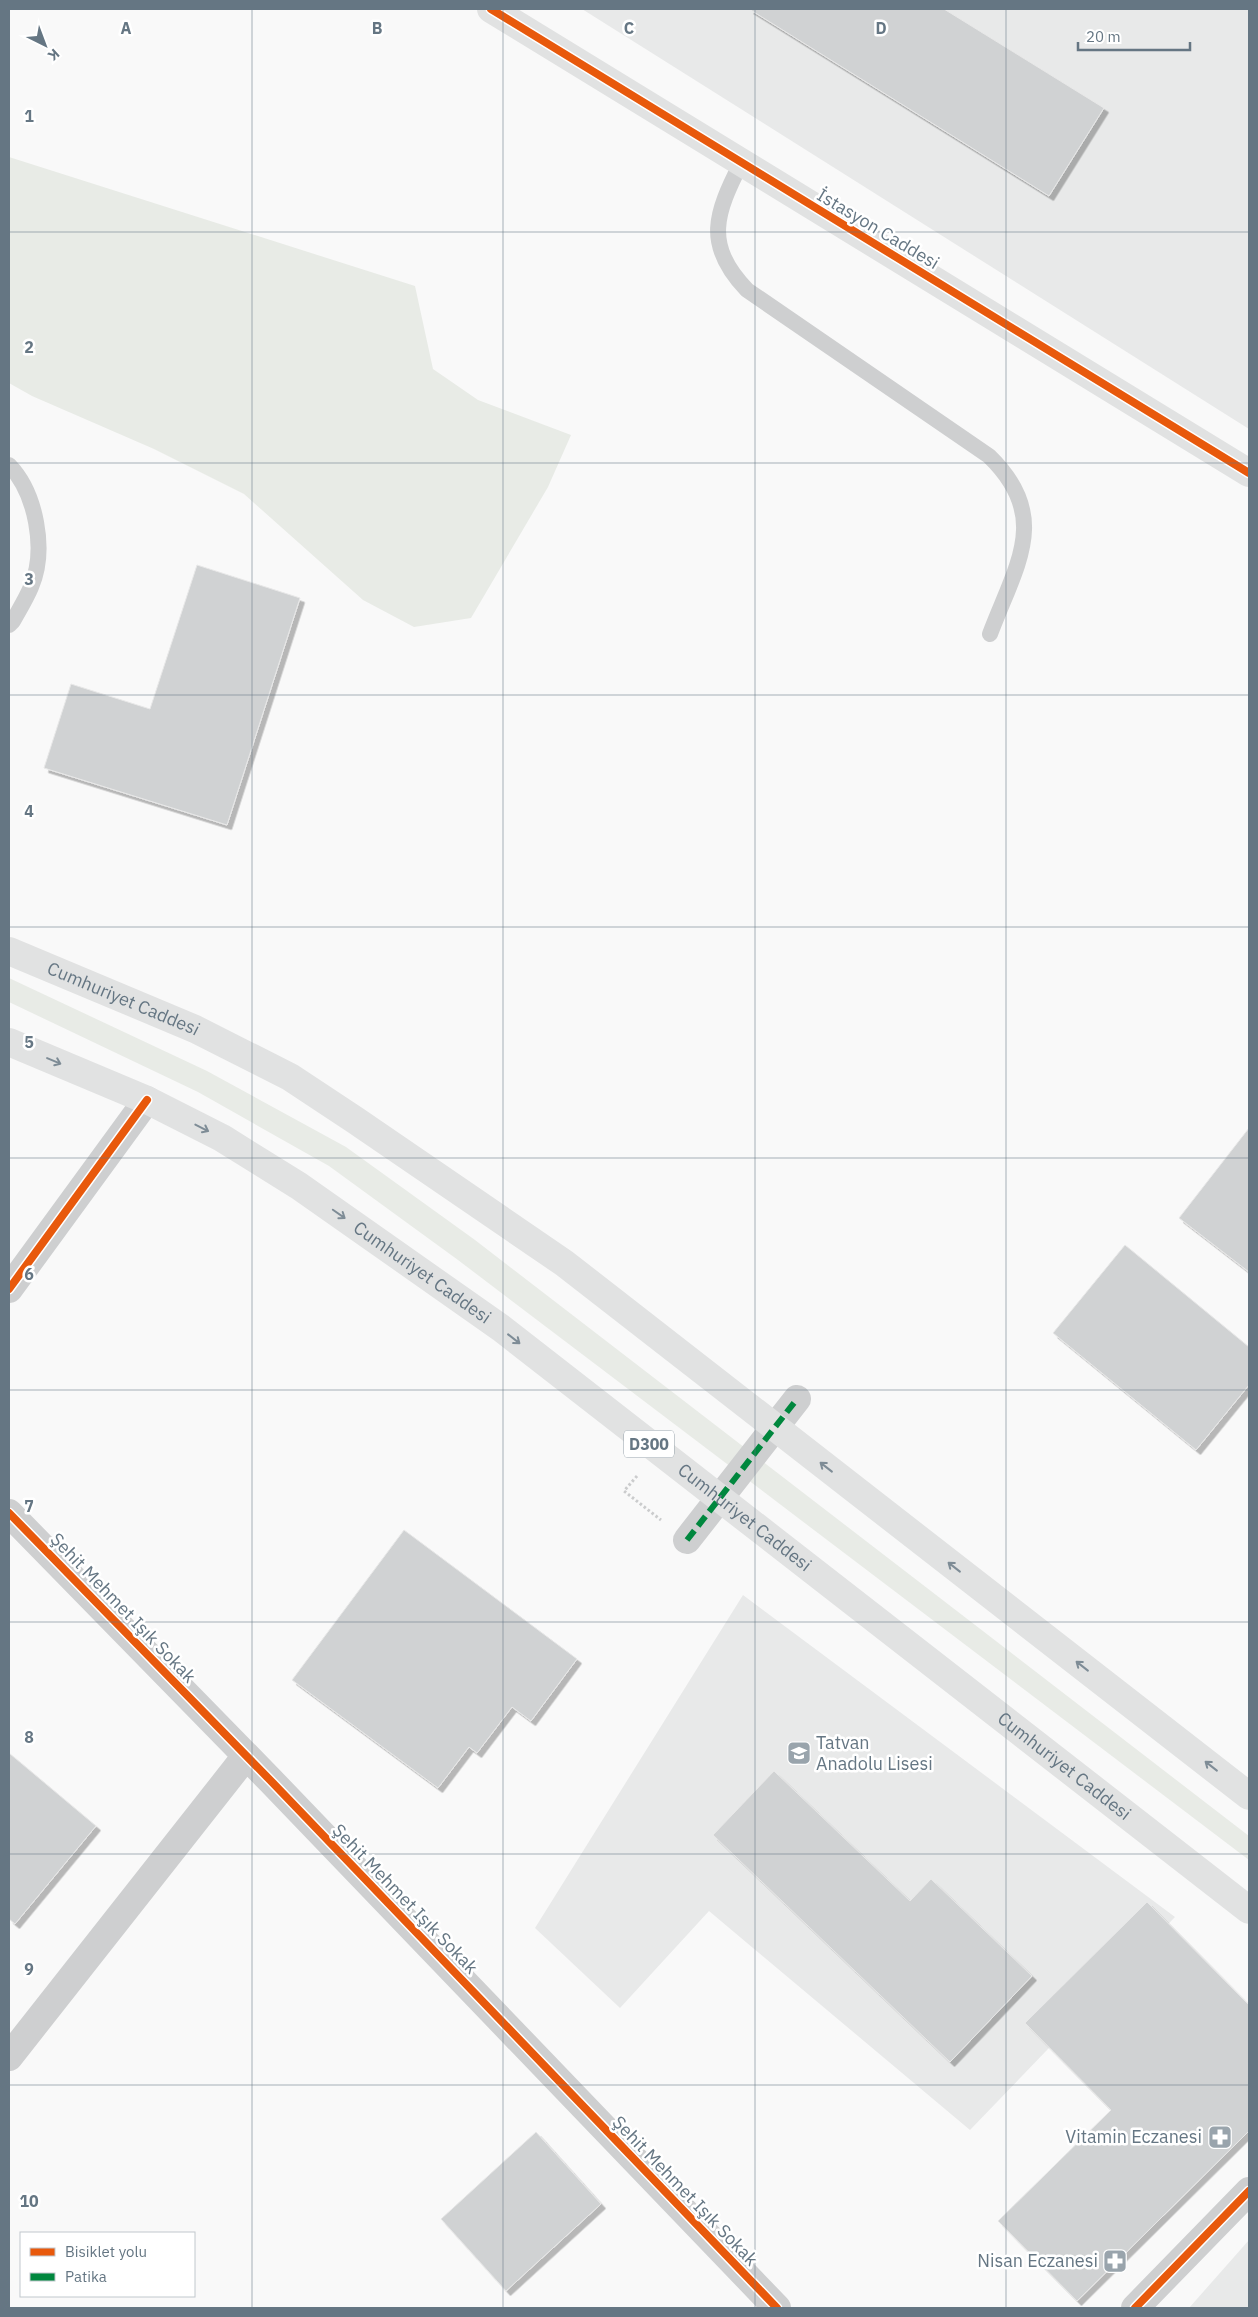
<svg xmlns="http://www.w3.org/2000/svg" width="1258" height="2317" viewBox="0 0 1258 2317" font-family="'IBM Plex Sans',sans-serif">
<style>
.built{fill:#e8e9e9}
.green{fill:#e8ebe6}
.building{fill:#d0d2d3;stroke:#e8e8e8;filter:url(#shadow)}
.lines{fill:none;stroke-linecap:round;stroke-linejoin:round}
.path{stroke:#cbcccd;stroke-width:3;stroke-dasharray:2.5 2.5;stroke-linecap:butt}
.lane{stroke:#cecfd0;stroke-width:16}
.street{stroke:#cecfd0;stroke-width:28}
.secondary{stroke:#e1e2e2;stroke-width:28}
.highway{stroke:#e1e2e2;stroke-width:28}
.quiet{stroke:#00873e;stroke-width:6;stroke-dasharray:12 6;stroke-linecap:butt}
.cycleway-casing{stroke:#fff;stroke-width:11}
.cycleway{stroke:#e8590c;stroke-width:8}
.oneway{stroke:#7e8c96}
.grid{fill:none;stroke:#657683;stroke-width:1;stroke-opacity:0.55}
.labels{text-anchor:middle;stroke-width:5;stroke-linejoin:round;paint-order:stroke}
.shield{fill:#fff;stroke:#939fa8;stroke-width:1}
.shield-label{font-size:16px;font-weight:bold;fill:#657683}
.street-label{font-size:18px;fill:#657683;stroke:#fff}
.poi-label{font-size:18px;fill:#657683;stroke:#fff;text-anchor:end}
.grid-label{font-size:16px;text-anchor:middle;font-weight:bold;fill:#657683;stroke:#fff;stroke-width:5;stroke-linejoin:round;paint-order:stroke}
</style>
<defs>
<filter id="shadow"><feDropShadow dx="4.5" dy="4.5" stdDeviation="0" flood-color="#0004"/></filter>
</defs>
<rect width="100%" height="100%" fill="#f9f9f9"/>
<path class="built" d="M582,9h667v420z
M743,1595l432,322 -205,213 -261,-219 -89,97 -85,-80z
M1249,2240v68h-60z"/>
<path class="green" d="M9,157l406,129 18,83 45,31 93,35 -23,52 -77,131 -57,9 -51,-27 -119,-106 -90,-45 -122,-53 -23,-13z
M9,978l198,93 139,76 129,93 774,596v24l-791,-600 -129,-94 -131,-74 -189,-90z"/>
<path class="building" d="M749,9h195l160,99 -55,88z
M197,565l103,33 -73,227 -183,-57 27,-84 79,25z
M1249,1128v144l-70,-54z
M1125,1245l124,102v38l-53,65 -143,-117z
M404,1530l173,129 -46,62 -19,-14 -35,46 -8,-6 -31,41 -146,-108z
M9,1753l87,73 -81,98 -6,-5z
M774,1771l136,130 21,-22 101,97 -82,86 -237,-227z
M1147,1902l102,103v126l-172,170 -79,-80 113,-111 -86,-87z
M536,2132l65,72 -95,87 -65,-72z"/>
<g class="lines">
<path class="path" d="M637,1476l-13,15 37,29"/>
<path class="lane" d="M741,163c-25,50 -38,81 6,127l242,166c63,61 27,109 1,178
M9,465c27,28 38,85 22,122 -5,12 -12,23 -18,34l-4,4"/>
<path class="street" d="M9,1289l138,-189
M9,1513l261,267 507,528
M687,1540l110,-141
M9,2057l237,-301
M1135,2308l114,-117"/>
<path class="secondary" d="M491,9l758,464"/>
<g class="highway">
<path id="s1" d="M9,951l186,78 95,48 65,43 209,143 685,533"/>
<path id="s2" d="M9,1042l138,58 75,38 77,48 202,142 748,582"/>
</g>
<path class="quiet" d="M687,1540l110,-141"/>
<g class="cycleway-casing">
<path id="cycleway" d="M491,9l758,464
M9,1289l138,-189
M9,1513l261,267 507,528
M1135,2308l114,-117"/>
</g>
<use href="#cycleway" class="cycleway"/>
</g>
<defs><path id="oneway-shaft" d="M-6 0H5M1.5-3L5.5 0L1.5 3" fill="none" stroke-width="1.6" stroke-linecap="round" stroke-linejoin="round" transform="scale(1.25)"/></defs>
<g class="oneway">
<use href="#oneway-shaft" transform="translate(54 1061) rotate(23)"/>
<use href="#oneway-shaft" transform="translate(202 1128) rotate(27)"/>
<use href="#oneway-shaft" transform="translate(339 1214) rotate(35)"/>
<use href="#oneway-shaft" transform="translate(514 1339) rotate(38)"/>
<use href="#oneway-shaft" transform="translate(826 1467) rotate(-142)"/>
<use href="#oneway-shaft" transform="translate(954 1567) rotate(-142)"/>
<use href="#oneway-shaft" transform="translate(1082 1666) rotate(-142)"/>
<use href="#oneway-shaft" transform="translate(1211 1766) rotate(-142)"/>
</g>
<path class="grid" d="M252,9v2299M503,9v2299M755,9v2299M1006,9v2299M9,232h1240M9,463h1240M9,695h1240M9,927h1240M9,1158h1240M9,1390h1240M9,1622h1240M9,1854h1240M9,2085h1240"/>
<defs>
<g id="school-square" transform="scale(1.25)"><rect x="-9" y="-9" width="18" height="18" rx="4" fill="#99a4ac" stroke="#fff"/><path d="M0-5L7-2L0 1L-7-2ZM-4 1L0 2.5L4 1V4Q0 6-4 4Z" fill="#fff"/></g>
<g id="pharmacy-square" transform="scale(1.25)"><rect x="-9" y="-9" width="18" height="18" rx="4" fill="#99a4ac" stroke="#fff"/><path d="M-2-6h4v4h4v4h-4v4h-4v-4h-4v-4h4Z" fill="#fff"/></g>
</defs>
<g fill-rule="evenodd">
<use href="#school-square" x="799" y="1753"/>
<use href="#pharmacy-square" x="1220" y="2137"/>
<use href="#pharmacy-square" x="1115" y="2261"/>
</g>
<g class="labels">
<rect class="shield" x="624" y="1430.5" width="50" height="27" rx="4"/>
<g class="shield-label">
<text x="649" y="1450">D300</text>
</g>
<g class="street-label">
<text transform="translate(878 229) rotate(31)" y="6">İstasyon Caddesi</text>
<text dy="6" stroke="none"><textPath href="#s1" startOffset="124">Cumhuriyet Caddesi</textPath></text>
<text dy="6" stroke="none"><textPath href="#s2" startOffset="475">Cumhuriyet Caddesi</textPath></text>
<text dy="6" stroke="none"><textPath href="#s2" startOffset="880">Cumhuriyet Caddesi</textPath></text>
<text transform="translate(123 1608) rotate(46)" y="6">Şehit Mehmet Işık Sokak</text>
<text dy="6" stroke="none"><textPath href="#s2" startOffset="1285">Cumhuriyet Caddesi</textPath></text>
<text transform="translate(405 1899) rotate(46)" y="6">Şehit Mehmet Işık Sokak</text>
<text transform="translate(685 2191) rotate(46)" y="6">Şehit Mehmet Işık Sokak</text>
</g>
<g class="poi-label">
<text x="816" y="1749" text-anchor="start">Tatvan<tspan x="816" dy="21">Anadolu Lisesi</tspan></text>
<text x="1202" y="2143">Vitamin Eczanesi</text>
<text x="1098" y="2267">Nisan Eczanesi</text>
</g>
</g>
<g class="grid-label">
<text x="126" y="34">A</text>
<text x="377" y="34">B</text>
<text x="629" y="34">C</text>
<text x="881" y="34">D</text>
<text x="29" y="122">1</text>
<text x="29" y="353">2</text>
<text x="29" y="585">3</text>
<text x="29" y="817">4</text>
<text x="29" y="1048">5</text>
<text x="29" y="1280">6</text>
<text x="29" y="1512">7</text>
<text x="29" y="1743">8</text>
<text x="29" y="1975">9</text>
<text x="29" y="2207">10</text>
</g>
<rect width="1258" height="2317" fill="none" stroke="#657683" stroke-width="20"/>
<rect x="20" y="2232" width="175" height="65" fill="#ffffff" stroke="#c1c8cd"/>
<rect x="30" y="2248" width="25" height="8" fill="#e8590c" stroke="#c1c8cd"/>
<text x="65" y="2257" font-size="15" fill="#657683">Bisiklet yolu</text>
<rect x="30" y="2273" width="25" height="8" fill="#00873e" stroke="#c1c8cd"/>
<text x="65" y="2282" font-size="15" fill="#657683">Patika</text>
<g transform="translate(45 45) rotate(138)" stroke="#ffffff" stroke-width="4" paint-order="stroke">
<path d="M0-4L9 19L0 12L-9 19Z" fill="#657683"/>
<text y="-8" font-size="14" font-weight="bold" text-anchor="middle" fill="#657683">K</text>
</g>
<path d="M1078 42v8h112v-8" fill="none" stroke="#657683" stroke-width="2.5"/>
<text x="1086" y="42" font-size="15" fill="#657683" stroke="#ffffff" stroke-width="4" paint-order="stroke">20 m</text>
</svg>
